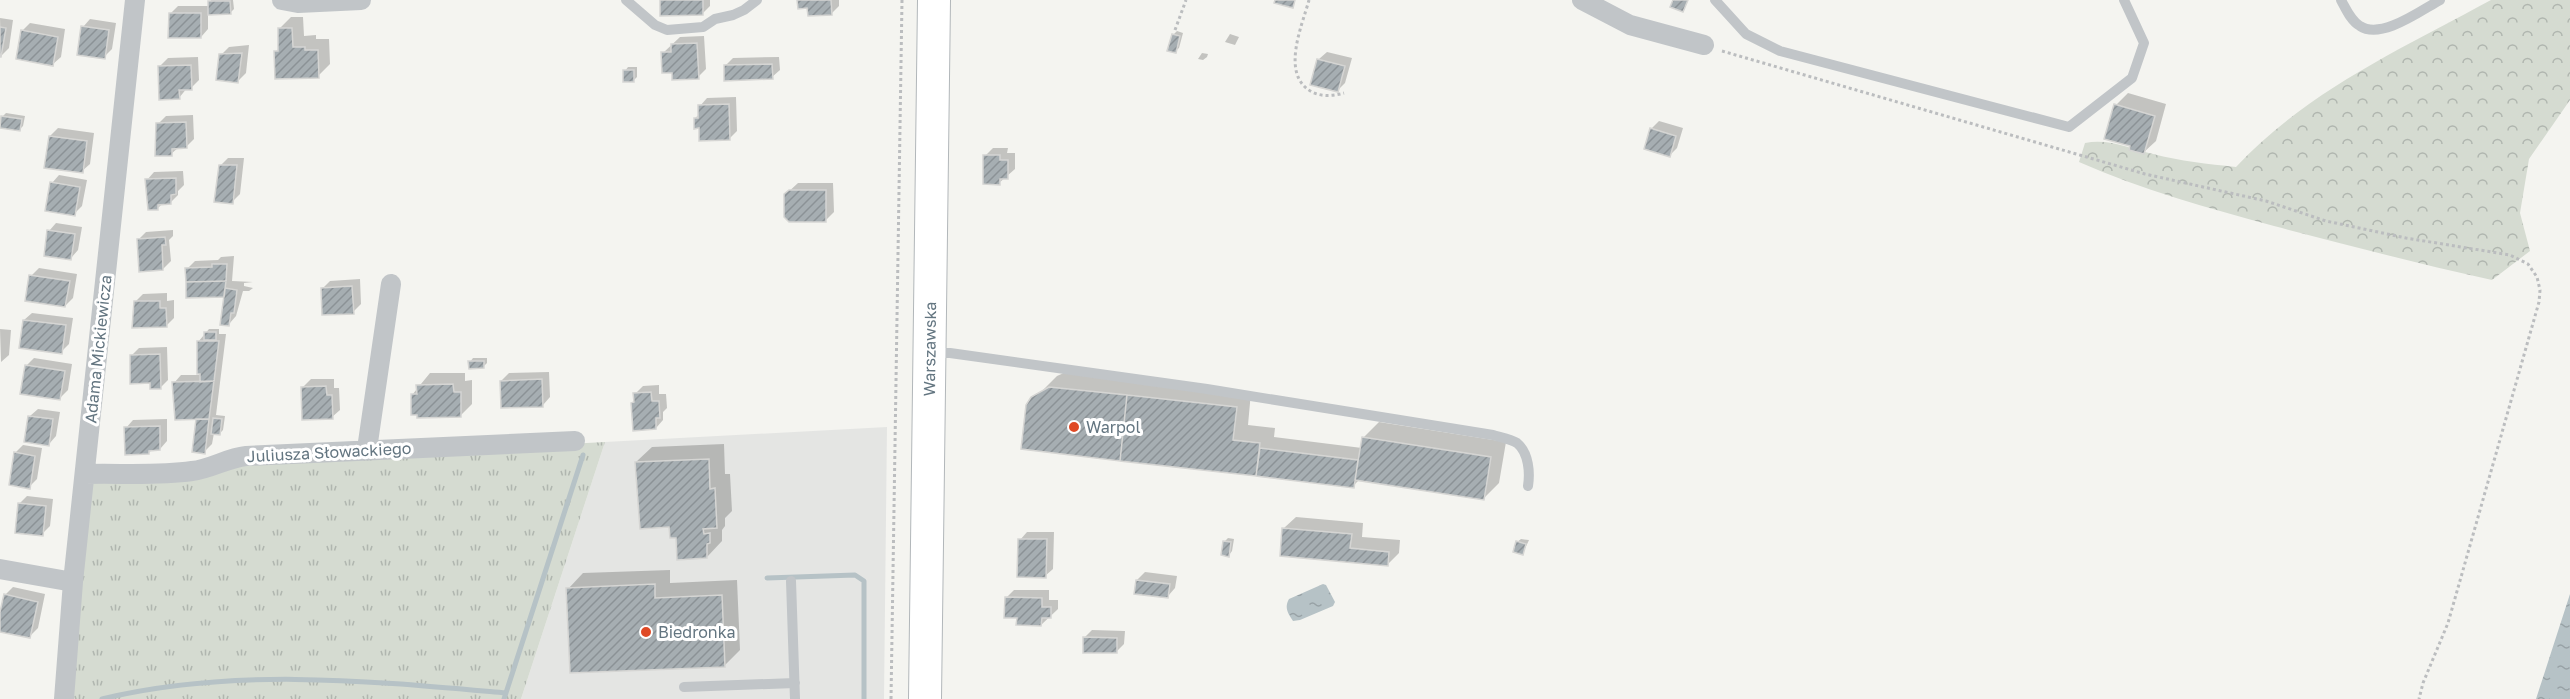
<svg xmlns="http://www.w3.org/2000/svg" width="2570" height="699" viewBox="0 0 2570 699" font-family="'Golos Text',sans-serif">
<style>
.built{fill:#e4e5e3}
.grass{fill:url(#grass-tufts)}
.forest{fill:url(#forest-crowns)}
.water{fill:url(#water-ripples)}
.shadow{fill:#0003}
.lines{fill:none;stroke-linecap:round;stroke-linejoin:round}
.stream{stroke:#b6c2c6;stroke-width:5}
.building{fill:url(#building-hatch);stroke:#d5d5d3;stroke-width:1.5}
.primary-casing{stroke:#b2b7ba;stroke-width:34}
.path{stroke:#bbbdbf;stroke-width:3;stroke-dasharray:3 3;stroke-linecap:butt}
.lane{stroke:#c1c5c8;stroke-width:10}
.street{stroke:#c1c5c8;stroke-width:20}
.primary{stroke:#fff;stroke-width:32}
.poi-dot{fill:#df4925;stroke:#fff;stroke-width:2}
.labels{text-anchor:middle;stroke-width:6;stroke-linejoin:round;paint-order:stroke}
.street-label{font-size:16px;fill:#637580;stroke:#fff}
.poi-label{font-size:16px;fill:#637580;stroke:#fff;text-anchor:start}
</style>
<defs>
<pattern id="grass-tufts" width="24" height="20" patternUnits="userSpaceOnUse" patternTransform="scale(1.5)"><rect width="24" height="20" fill="#d5dbd1"/><path d="M3 7l-1-3M5 7V3M7 7l1-3M15 17l-1-3M17 17v-4M19 17l1-3" fill="none" stroke="#b0b6af"/></pattern>
<pattern id="forest-crowns" width="20" height="18" patternUnits="userSpaceOnUse" patternTransform="scale(1.5)"><rect width="20" height="18" fill="#d5dbd1"/><path d="M2 6a3 3 0 1 1 6 0M12 15a3 3 0 1 1 6 0" fill="none" stroke="#b0b6af"/></pattern>
<pattern id="water-ripples" width="26" height="14" patternUnits="userSpaceOnUse" patternTransform="scale(1.5)"><rect width="26" height="14" fill="#b6c2c6"/><path d="M2 4q2-2 4 0t4 0M15 11q2-2 4 0t4 0" fill="none" stroke="#98a2a6"/></pattern>
<pattern id="building-hatch" width="6" height="6" patternUnits="userSpaceOnUse" patternTransform="scale(1.5)"><rect width="6" height="6" fill="#a6aeb2"/><path d="M-1 1l2-2M0 6l6-6M5 7l2-2" fill="none" stroke="#8b9296"/></pattern>
</defs>
<rect width="100%" height="100%" fill="#f4f4f0"/>
<path class="built" d="M887,427l-3,272h-363l84,-257z"/>
<path class="grass" d="M605,442l-84,257h-449l19,-219 159,-19z"/>
<path class="forest" d="M2491,0h79v100l-41,59 -9,54 10,38 -38,29c-73,-16 -145,-35 -218,-54 -66,-18 -132,-36 -195,-64l6,-19c24,-5 45,6 68,11 27,7 55,10 83,13 71,-76 165,-118 255,-167z"/>
<path class="water" d="M1323,584l3,1 9,17 -2,4 -33,14 -7,1c-5,-8 -9,-13 -4,-22z
M2570,594v105h-34z"/>
<path class="shadow" d="M211,0h22l1,9 -4,4h-22v16l-7,8 -31,-23 8,-8h32z
M661,0h49v6l-8,8z
M799,0h40v6l-8,8 -22,-8z
M291,17h12l1,19 12,-1v4h13l1,25 -12,12 -43,-24 5,-4 -1,-19z
M0,18l13,2 -4,28 -8,8z
M90,19l26,4 -4,26 -8,8 -21,-30z
M30,23l35,6 -4,28 -8,7 -31,-33z
M1177,31l6,2 -4,15 -4,3 -2,-16z
M1230,34l9,3 -4,8 -10,-3z
M704,36l2,33 -8,8 -24,-6 -11,-18 17,-16z
M249,45l-3,28 -8,8 -17,-26 8,-8z
M1327,52l25,6 -7,25 -8,8 -25,-7 7,-25z
M1202,53l6,1 -1,3 -4,3 -5,-1z
M198,57l1,23 -8,8h-4l-8,10 -19,-32 8,-8z
M779,57l1,13 -8,7 -47,-11 8,-8z
M628,67h9v10l-4,4 -8,-10z
M2128,93l38,11 -10,37 -12,11 -28,-47z
M736,97l1,34 -8,8 -29,-12 -5,-9 5,-4v-8l7,-8z
M6,113l19,3 -2,10 -4,4 -17,-13z
M193,115l1,24 -8,8h-7l-8,7 -13,-30 8,-8z
M1659,121l24,7 -6,20 -7,7 -19,-26z
M58,128l36,5 -4,31 -8,7 -32,-35z
M993,148h15l-1,5h8v16l-16,14 -14,-27z
M228,158h16l-4,36 -8,8 -12,-36z
M183,171l1,14 -6,6v4l-8,8h-7l-5,5 -11,-28 7,-8z
M59,175l28,5 -5,26 -8,8 -22,-31z
M798,183h35l1,29 -8,8 -41,-25z
M56,223l26,4 -4,23 -7,8 -22,-27z
M173,230v6l-4,4 2,21 -8,8 -25,-29 8,-8z
M234,256l-2,25 21,1 -9,1v3l9,2 -4,3h-6l-7,25 -7,8 -3,-29 -39,-26 8,-8 23,-1 3,-3z
M39,268l38,6 -4,24 -8,8 -34,-30z
M360,279l1,25 -8,8 -31,-23 8,-8z
M167,293v8l7,-1v18l-8,8 -31,-24 8,-8z
M32,313l41,5 -4,26 -8,8 -37,-32z
M0,329l11,1 -2,25 -8,7z
M209,329h10v5h7l-10,81 9,1 -2,14 -3,3h-6l-2,11 -8,8 -7,-34 -23,-35 7,-8h18l-1,-33z
M167,347l1,33 -8,8 -9,-6 -20,-26 8,-8z
M34,358l38,6 -4,26 -8,8 -34,-32z
M473,358h14v5l-4,4 -13,-5z
M549,372l1,25 -7,8 -42,-24 8,-8z
M1066,372l185,20 -3,33 27,3 -1,9 88,11 1,-10 16,-16 127,20 -7,41 -15,15 -124,-19 -7,7 -331,-38 6,-43 29,-29z
M430,373h35v8l7,-1v24l-12,12 -48,-21z
M311,379h23v9h5l1,22 -8,7 -29,-30z
M659,385v9h7l1,14 -4,4v8l-7,8 -24,-25 3,-3v-6l8,-8z
M38,409l22,3 -4,24 -7,8 -19,-28z
M167,419v22l-7,8h-8l-3,4 -23,-25 7,-8z
M724,444l1,30h5l2,37 -7,7v8l-3,4v11l-15,16 -30,-21 -41,-74 16,-15z
M23,445l19,3 -5,31 -8,8 -14,-34z
M27,496l26,3 -3,27 -8,8 -23,-30z
M1296,517l67,6 -1,14 38,3 -1,13 -12,12 -103,-37z
M1027,532h27l-1,37 -8,7 -25,-36z
M1228,538l6,1 -2,12 -3,4 -4,-14z
M1521,539l8,1 -6,13 -6,-11z
M670,570v13l67,-3 3,70 -15,15 -157,-76 15,-16z
M1145,572l32,4 -2,12 -7,8 -31,-16z
M13,587l32,7 -7,34 -8,8 -30,-6 5,-35z
M1014,590h35v10h9v9l-17,16 -23,-9 -12,-18z
M1092,630l33,1 -1,13 -7,7 -33,-13z"/>
<g class="lines">
<path class="stream" d="M767,578l88,-3 9,6v118
M102,699c133,-32 269,-18 404,-6
M504,699l79,-244"/>
</g>
<path class="building" d="M660,0h43v15l-43,1z
M797,0h34l1,15 -24,1 -1,-8 -9,1z
M1275,0h20l-2,8 -19,-5z
M1673,0h15l-5,12 -13,-5z
M208,1h22l1,13 -23,1z
M169,13h32v25h-33z
M81,26l28,4 -4,29 -28,-4z
M0,27l6,1 -5,29h-1z
M278,28h14l1,19h12v3h13l1,28 -44,1 -1,-28h4z
M21,30l37,7 -5,29 -37,-7z
M1172,34l8,2 -4,17 -9,-2z
M697,43l2,36 -27,1v-7h-10l-1,-21h10v-8z
M242,53l-4,30 -22,-3 3,-26z
M1317,59l28,7 -7,26 -28,-7z
M772,64l1,15 -49,2v-16z
M191,65l1,25h-13l1,9 -21,1 -1,-34z
M623,70h11v12h-11z
M729,104l1,36 -31,1v-13l-5,1v-11h4v-13z
M2114,104l41,12 -11,38 -15,-4 1,-4 -26,-7z
M1,116l21,3 -2,12 -20,-3z
M186,122l1,26 -15,1v7h-17l1,-33z
M1650,128l26,8 -6,21 -26,-8z
M49,136l38,5 -4,32 -39,-5z
M983,155h17v5h8v19h-8v6l-17,-1z
M219,165h18l-4,39 -19,-2z
M176,178v16l-5,1v9l-13,1v5h-10l-3,-31z
M50,182l30,5 -5,29 -30,-5z
M789,190h37v32h-37l-5,-5v-23z
M47,230l28,4 -4,26 -27,-4z
M165,237l1,8h-4l1,25 -24,2 -2,-33z
M212,264h15l-1,17 -40,1 -1,-14 27,-1z
M29,275l41,6 -5,26 -40,-6z
M226,281l-2,16 -38,1v-16z
M352,286l2,28 -32,1 -1,-27z
M225,288l12,2 -3,23h-3l-2,13 -9,-1z
M134,301h26v7h6l1,19 -35,1z
M23,320l43,5 -4,29 -43,-6z
M204,332h12v8h-12z
M197,341h22l-5,40 -14,1v-8h-3z
M160,354l1,35h-11v-6l-20,1v-29z
M468,361h16v7l-15,1z
M25,365l40,6 -5,29 -40,-6z
M542,379l1,28 -42,1 -1,-27z
M214,381l-5,38 -34,1 -3,-38z
M453,384l1,8h7v25l-44,1v-3h-6v-21h6l-1,-9z
M326,386l1,9h5l1,24 -31,1 -1,-33z
M1049,387l78,8 -7,66 -99,-12 5,-44 5,-8z
M651,392l1,9h7l1,17h-4v11l-23,2 -2,-28 3,-1 -1,-9z
M1127,395l110,12 -4,33 27,3 -4,33 -136,-15z
M28,416l25,3 -4,27 -25,-4z
M213,418l9,1 -2,16 -9,-1z
M196,419h13l-4,35 -13,-2z
M160,426v24l-11,1v3l-24,1 -1,-28z
M1362,437l129,20 -7,43 -129,-20z
M1260,448l98,12 -4,28 -98,-12z
M14,452l21,4 -5,33 -21,-4z
M709,459l1,30 5,-1 2,40 -14,1 1,5 6,-1v10l-3,1v14l-30,2 -1,-22h-6l-1,-11 -29,2 -5,-67z
M18,503l28,3 -3,30 -28,-3z
M1282,528l70,6 -2,14 39,4 -1,14 -108,-10z
M1018,539h29l-1,39 -29,-1z
M1223,541l8,1 -2,15 -8,-2z
M1516,541l10,3 -3,11 -10,-3z
M1136,580l34,4 -2,14 -34,-4z
M655,584v14l67,-3 3,72 -155,6 -4,-85z
M4,594l34,8 -8,36 -30,-6v-20z
M1005,597l37,1v9h9v11h-9l-1,8 -25,-1 1,-7h-13z
M1083,637l34,1v15h-34z"/>
<g class="lines">
<g class="primary-casing">
<g id="primary">
<path id="s1" d="M925,699l9,-699"/>
</g>
</g>
<path class="path" d="M1309,0c-7,26 -29,75 3,92 10,5 22,4 32,1
M1175,30l11,-30
M1722,51l423,123 121,27 60,20 80,17 104,17 18,9 9,13 3,13 -1,12 -91,321 -25,60 -4,16
M891,699l11,-699"/>
<path class="lane" d="M626,0l29,25 12,5 36,-3 12,-8 18,-4 11,-5 13,-10
M1715,0l31,34 34,17 289,76 63,-49 12,-35 -20,-43
M2341,0c5,9 10,21 19,26 21,14 60,-15 80,-26
M932,353h18l257,36 286,46c6,2 18,4 24,8 12,10 13,30 11,43
M791,581l4,118
M684,687l111,-4"/>
<path class="street" d="M282,0l16,3 63,-3
M1582,0l48,25 74,20
M367,449l24,-165
M85,474c35,-1 72,2 107,-3 19,-2 35,-13 54,-15l329,-15
M0,569l73,13
M64,699l9,-117 62,-582"/>
<use href="#primary" class="primary"/>
</g>
<g class="poi-dot">
<circle cx="1074" cy="427" r="6"/>
<circle cx="646" cy="632" r="6"/>
</g>
<g class="labels">
<g class="street-label">
<text transform="translate(98 349) rotate(-84)" y="6">Adama Mickiewicza</text>
<text dy="6" stroke="none"><textPath href="#s1" startOffset="350">Warszawska</textPath></text>
<text transform="translate(329 452) rotate(-3)" y="6">Juliusza Słowackiego</text>
</g>
<g class="poi-label">
<text x="1086" y="433">Warpol</text>
<text x="658" y="638">Biedronka</text>
</g>
</g>
</svg>
